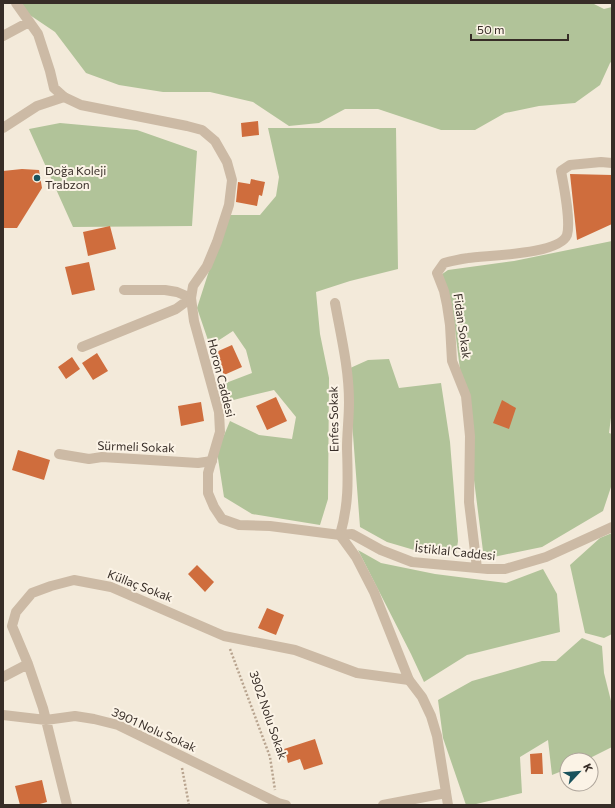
<svg xmlns="http://www.w3.org/2000/svg" width="615" height="808" viewBox="0 0 615 808" font-family="Commissioner,sans-serif">
<style>
.green{fill:#b1c399}
.building{fill:#cf6d3d}
.lines{fill:none;stroke-linecap:round;stroke-linejoin:round}
.path{stroke:#b8a48f;stroke-width:2.5;stroke-dasharray:2 2;stroke-linecap:butt}
.minor{stroke:#ccbaa5;stroke-width:10}
.tertiary{stroke:#ccbaa5;stroke-width:10}
.poi-dot{fill:#19525c;stroke:#fbf3e6;stroke-width:1.5}
.labels{text-anchor:middle;stroke-width:4;stroke-linejoin:round;paint-order:stroke}
.poi-label{font-size:12px;fill:#372d27;stroke:#fbf3e6;text-anchor:start}
.street-label{font-size:12px;fill:#372d27;stroke:#fbf3e6}
</style>
<rect width="100%" height="100%" fill="#f3eada"/>
<path class="green" d="M12,3h580l12,6 8,-2v54l-2,2 -10,22 -25,18 -36,3 -34,7 -30,17h-34l-63,-21h-33l-26,14 -30,3 -36,-24 -43,-10h-47l-44,-7 -33,-12 -31,-41z
M60,123l77,7 60,21 -5,75 -119,1 -44,-98z
M268,128h128l2,141 -48,12 -34,11 4,42 9,44 -1,121 -8,26 -68,-11 -28,-17 -7,-45 13,-31 29,14 33,4 4,-22 -22,-27 -29,7 -19,5 -8,-16 34,-13 -6,-23 -13,-19 -23,15 -13,-38 30,-93h33l16,-19 3,-19z
M612,241v169l-3,23 3,1v50l-9,27 -61,36 -58,12 -30,-237 -16,-45 10,-7 66,-9z
M389,359l10,29 42,-5 9,59 8,99 -2,13 -35,-2 -34,-10 -27,-15 -12,-158 20,-9z
M612,533v101l-8,4 -19,-5 -15,-68 30,-27z
M358,550l23,13 54,11 71,9 37,-14 14,25 3,38 -93,23 -43,27 -13,-28z
M582,638l20,8 2,27 8,32v42l-26,13h-19v9l-15,6 -4,-35 -28,17 2,36 -50,12h-6l-23,-67 -5,-38 34,-19 70,-20h14z"/>
<path class="building" d="M258,121l1,14 -17,2 -1,-14z
M22,169l17,1 3,18 -25,40h-14v-57z
M570,174l42,1v49l-35,16z
M251,179l14,3 -3,14 -3,-1 -2,11 -21,-4 2,-20 12,2z
M110,226l6,23 -28,7 -5,-24z
M89,262l6,28 -23,5 -7,-28z
M232,345l10,22 -18,8 -10,-22z
M97,353l11,18 -15,9 -11,-17z
M72,357l8,12 -14,10 -8,-12z
M276,397l11,24 -20,9 -11,-24z
M502,400l14,8 -7,21 -16,-6z
M201,402l3,19 -23,5 -3,-20z
M18,450l32,10 -6,20 -32,-10z
M197,565l17,17 -9,10 -17,-18z
M267,608l17,7 -8,20 -18,-7z
M315,739l8,25 -19,6 -4,-11 -12,4 -4,-14z
M542,753l1,21h-12l-1,-20z
M42,780l5,22 -11,3h-16l-5,-19z"/>
<g class="lines">
<path class="path" d="M230,649l40,108 5,33
M182,768l7,37"/>
<path class="minor" d="M16,3l22,31 12,37 4,17 10,9 17,8 106,21 15,4 13,11 12,21 5,18 -3,25 -12,37 -10,24 -14,20 -2,12
M3,36l26,-14
M124,290h41l12,2 14,6
M335,303c6,33 14,66 14,99 0,16 -2,31 -2,46 1,32 2,56 -7,87l12,-1 29,16 31,12 76,7h17l41,-12 66,-30
M82,347l94,-38 15,-11
M59,454l30,5 13,-2 96,6 14,-2
M477,568l-8,-66 1,-66 -4,-40 -14,-35 -2,-36 -3,-20 -3,-14 -7,-18 7,-10c8,-2 16,-4 24,-5 20,-3 91,-3 99,-23 4,-14 -3,-48 -6,-64l9,-6 31,-3 11,1
M3,677l25,-13
M3,715l43,5 29,-4 19,3 24,6 160,78 8,2
M67,805l-24,-97 -15,-44 -16,-38 4,-14 16,-19 19,-7 23,-6 37,7 113,49 71,14 62,23 52,7
M383,805l63,-12"/>
<path class="tertiary" d="M3,128l34,-22 27,-9
M191,298l3,23 25,91 1,20 -12,41v20l6,14 8,12 17,6 31,1 70,9 16,22 18,35 35,88 13,17 9,19 6,20 11,69"/>
</g>
<circle class="poi-dot" cx="37" cy="178" r="4"/>
<g class="labels">
<g class="poi-label">
<text x="45" y="175">Doğa Koleji<tspan x="45" dy="14">Trabzon</tspan></text>
</g>
<g class="street-label">
<text transform="translate(462 326) rotate(82)" y="4">Fidan Sokak</text>
<text transform="translate(221 378) rotate(76)" y="4">Horon Caddesi</text>
<text transform="translate(334 419) rotate(-91)" y="4">Enfes Sokak</text>
<text transform="translate(136 447) rotate(2)" y="4">Sürmeli Sokak</text>
<text transform="translate(455 552) rotate(6)" y="4">İstiklal Caddesi</text>
<text transform="translate(140 586) rotate(21)" y="4">Küllaç Sokak</text>
<text transform="translate(268 715) rotate(71)" y="4">3902 Nolu Sokak</text>
<text transform="translate(154 730) rotate(24)" y="4">3901 Nolu Sokak</text>
</g>
</g>
<rect width="615" height="808" fill="none" stroke="#372d27" stroke-width="8"/>
<g transform="translate(579 772) rotate(64)"><circle r="19" fill="#fbf3e6" stroke="#ada49a"/>
<path d="M0-3L7 15L0 10L-7 15Z" fill="#19525c"/>
<text y="-6" font-size="11" font-weight="bold" text-anchor="middle" fill="#372d27">K</text>
</g>
<path d="M471 34v6h97v-6" fill="none" stroke="#372d27" stroke-width="2"/>
<text x="477" y="34" font-size="12" fill="#372d27" stroke="#fbf3e6" stroke-width="3" paint-order="stroke">50 m</text>
</svg>
